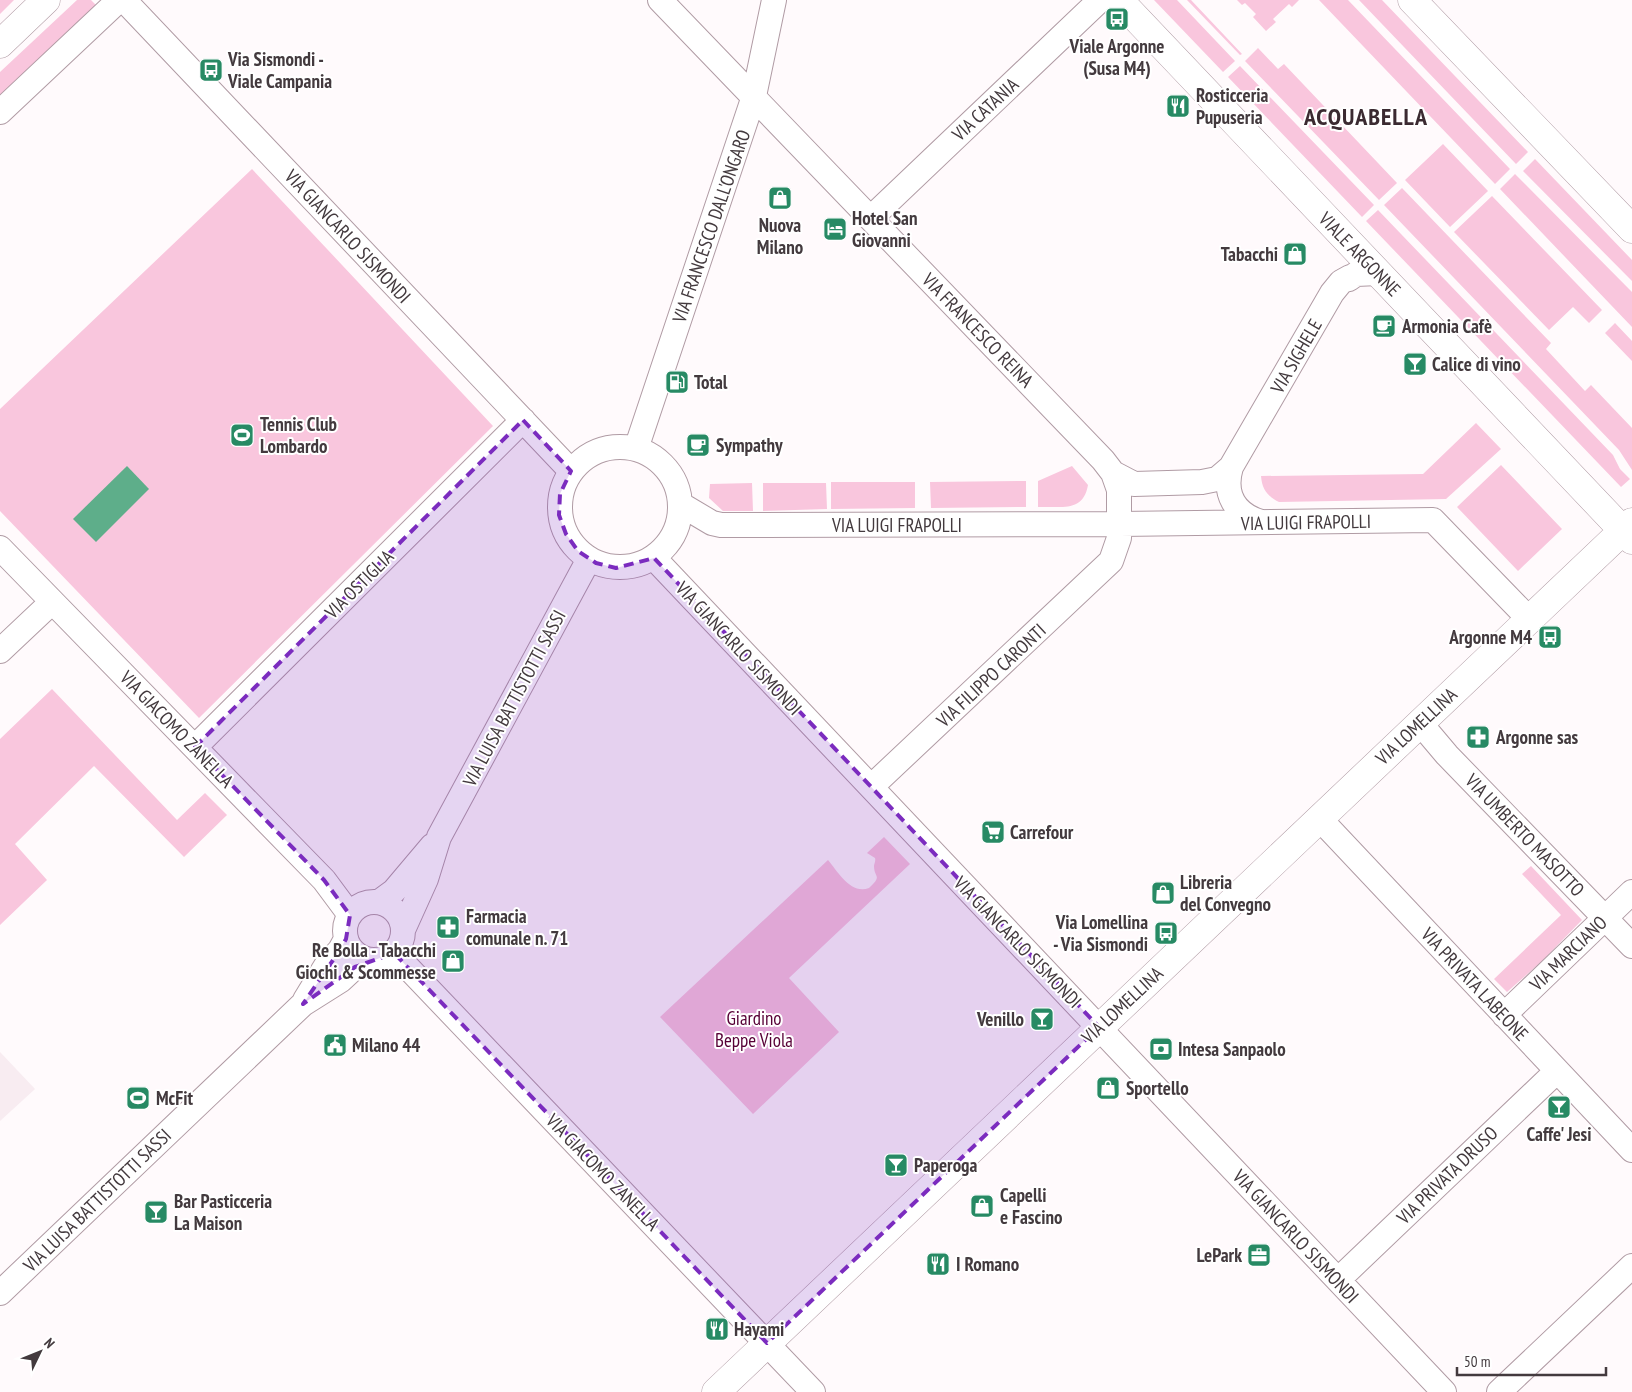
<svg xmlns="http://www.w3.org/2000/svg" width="1632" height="1392" viewBox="0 0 1632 1392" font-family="'PT Sans Narrow',sans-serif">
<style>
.built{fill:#f8ecf1}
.green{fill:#f9c6dd}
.water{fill:#5eae8a}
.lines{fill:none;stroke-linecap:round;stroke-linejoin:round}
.street-casing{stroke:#b09ba4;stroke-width:26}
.secondary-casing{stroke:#b09ba4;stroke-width:29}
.street{stroke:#fff;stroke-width:24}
.secondary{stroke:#fff;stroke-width:28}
.marked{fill:#7b2cbf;fill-opacity:0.2;stroke:#7b2cbf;stroke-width:4;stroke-dasharray:10 6;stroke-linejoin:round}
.labels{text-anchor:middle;stroke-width:4;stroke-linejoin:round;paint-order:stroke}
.poi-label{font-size:19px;font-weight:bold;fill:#433a3e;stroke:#fff;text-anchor:start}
.street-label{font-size:19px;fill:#433a3e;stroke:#fff}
.park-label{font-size:19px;fill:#570036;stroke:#fff}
.district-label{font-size:24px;font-weight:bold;letter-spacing:1px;fill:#3b2a31;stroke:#fff}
</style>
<rect width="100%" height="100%" fill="#fffafc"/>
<path class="built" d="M0,1052l35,37 -35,32z"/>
<path class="green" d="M0,0h14l-14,14z
M77,0h14l9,9 -100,94v-31z
M1154,0h23l58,61 -12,11z
M1187,0h4l51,54 -2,1z
M1237,0h62l-7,7 -3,-3 -16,15 3,3 -10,9 -13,-14 3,-3 -11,-11 -3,2z
M1319,0h29l162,169 -15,15z
M1359,0h23l146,152 -12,12z
M1258,48l20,21 6,-5 113,119 -18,17 -134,-139z
M1240,66l134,139 -12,12 -134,-140z
M1443,144l45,47 -38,36 -45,-47z
M1535,159l97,101v21l-109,-110z
M252,169l241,257 -294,292 -199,-207v-102z
M1515,174l117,118v35l-132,-138z
M1402,188l149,155 -5,6 39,42 6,-6 41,43v42l-13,-20 -235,-245z
M1492,196l110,114 -13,13 -16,-16 -24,23 -95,-98z
M1378,210l235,245 7,14 10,10 -9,8 -255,-266z
M1615,323l17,18v20l-27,-28z
M1476,423l25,26 -55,50 -167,3c-12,-6 -17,-13 -18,-26l162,-2z
M1501,465l61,64 -44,42 -61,-64z
M1072,466l16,19c-5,28 -27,21 -50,22v-26z
M1026,481v26l-95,1 -1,-26z
M831,482h84v26l-84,1z
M752,483l1,28h-30l-14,-13 1,-14z
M763,483h63l1,26 -64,2z
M52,689l125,131 28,-27 22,22 -43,42 -90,-91 -79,78 32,36 -47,45v-186z
M884,837l26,27 -121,114 50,54 -86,82 -93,-97 168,-157c10,12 23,35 41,28 14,-13 5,-10 5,-22 0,-2 2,-5 1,-8l-8,-5z
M1531,866l51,54 -40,41 -35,31 -13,-13 67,-64 -39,-41z"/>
<path class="water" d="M127,466l22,23 -53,53 -23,-23z"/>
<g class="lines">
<g class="street-casing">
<path id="street" d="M124,0l447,471
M660,0l443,460 10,13 6,17v48l-8,23 -240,226
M0,112l119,-112
M871,218l229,-218
M560 507a60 60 0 1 1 120 0a60 60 0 1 1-120 0Z
M636,449l118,-353 20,-96
M1231,467c-8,27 4,47 30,55
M1113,473l21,11 68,-2 15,-3 14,-12 101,-174 9,-11 9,-5 -1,2 7,-5 22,-1
M680,504l32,19 9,2 399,-1 313,-4 96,99
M0,548l324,332 26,35
M654,558l790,834
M0,651l52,-49
M1420,723l27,32 185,191
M195,747l328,-327
M1319,818l313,332
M345 931a29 29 0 1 1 58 0a29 29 0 1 1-58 0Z
M379,902l15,-11 38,-45
M403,930l23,-51 13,-42 150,-278
M394,953l419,439
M305,1000l22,-36 13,-14 6,-11
M1504,1015l128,-123
M1338,1280l219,-209
M0,1293l303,-289 38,-24 14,-13 15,-7
M1499,1392l133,-126"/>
</g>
<g class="secondary-casing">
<path id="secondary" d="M1119,0l513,540
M1412,0l220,229
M0,44l46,-44
M716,1392l916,-870"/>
</g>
<use href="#street" class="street"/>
<use href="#secondary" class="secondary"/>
</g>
<path class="marked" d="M523,420l48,51 -11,23 -1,21 7,19 12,17 18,12 20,5 38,-10 445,469 -332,316 -373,-390 -39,14 -52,37 37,-54 6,-11 4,-24 -26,-35 -129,-133z"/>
<defs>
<g id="bus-square" transform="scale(1.25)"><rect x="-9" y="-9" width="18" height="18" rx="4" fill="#278a64" stroke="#fff"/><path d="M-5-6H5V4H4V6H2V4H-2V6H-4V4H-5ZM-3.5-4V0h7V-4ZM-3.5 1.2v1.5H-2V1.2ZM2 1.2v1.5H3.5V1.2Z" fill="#fff"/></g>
<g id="restaurant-square" transform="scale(1.25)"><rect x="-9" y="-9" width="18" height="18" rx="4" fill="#278a64" stroke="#fff"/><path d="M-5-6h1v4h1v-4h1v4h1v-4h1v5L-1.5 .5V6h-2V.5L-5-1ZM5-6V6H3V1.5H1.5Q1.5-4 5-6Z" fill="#fff"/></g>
<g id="shop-square" transform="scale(1.25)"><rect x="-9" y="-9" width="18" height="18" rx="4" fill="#278a64" stroke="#fff"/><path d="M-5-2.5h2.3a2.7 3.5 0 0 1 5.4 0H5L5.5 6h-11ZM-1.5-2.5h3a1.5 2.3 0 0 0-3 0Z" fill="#fff"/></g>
<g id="hotel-square" transform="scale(1.25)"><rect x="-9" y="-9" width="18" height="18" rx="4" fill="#278a64" stroke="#fff"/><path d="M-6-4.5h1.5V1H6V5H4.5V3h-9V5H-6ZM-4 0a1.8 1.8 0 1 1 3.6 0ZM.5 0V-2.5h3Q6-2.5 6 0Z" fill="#fff"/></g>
<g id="cafe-square" transform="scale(1.25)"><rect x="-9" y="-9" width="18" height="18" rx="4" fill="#278a64" stroke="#fff"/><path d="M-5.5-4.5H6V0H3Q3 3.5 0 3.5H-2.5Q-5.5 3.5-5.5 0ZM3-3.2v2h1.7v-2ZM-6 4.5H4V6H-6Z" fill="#fff"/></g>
<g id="bar-square" transform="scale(1.25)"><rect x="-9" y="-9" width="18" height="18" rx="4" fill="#278a64" stroke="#fff"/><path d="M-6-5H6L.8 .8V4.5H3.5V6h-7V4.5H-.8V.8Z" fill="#fff"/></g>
<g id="fuel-square" transform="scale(1.25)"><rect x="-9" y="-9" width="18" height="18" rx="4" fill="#278a64" stroke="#fff"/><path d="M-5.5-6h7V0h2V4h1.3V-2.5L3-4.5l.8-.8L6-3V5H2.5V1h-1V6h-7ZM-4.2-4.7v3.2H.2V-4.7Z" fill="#fff"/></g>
<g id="stadium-square" transform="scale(1.25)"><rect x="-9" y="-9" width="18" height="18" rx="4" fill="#278a64" stroke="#fff"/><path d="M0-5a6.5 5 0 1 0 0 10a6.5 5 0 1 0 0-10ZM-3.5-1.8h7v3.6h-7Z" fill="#fff"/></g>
<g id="pharmacy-square" transform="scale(1.25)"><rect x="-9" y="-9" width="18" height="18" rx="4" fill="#278a64" stroke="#fff"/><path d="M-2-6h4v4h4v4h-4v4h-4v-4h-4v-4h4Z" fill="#fff"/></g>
<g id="supermarket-square" transform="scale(1.25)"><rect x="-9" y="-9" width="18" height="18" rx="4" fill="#278a64" stroke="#fff"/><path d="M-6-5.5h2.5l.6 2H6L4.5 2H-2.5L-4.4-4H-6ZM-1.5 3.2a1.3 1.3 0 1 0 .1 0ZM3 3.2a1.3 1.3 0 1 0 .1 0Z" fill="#fff"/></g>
<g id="civic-square" transform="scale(1.25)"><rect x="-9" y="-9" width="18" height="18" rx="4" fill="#278a64" stroke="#fff"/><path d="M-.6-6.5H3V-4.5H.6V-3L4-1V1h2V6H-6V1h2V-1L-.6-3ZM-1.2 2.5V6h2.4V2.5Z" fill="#fff"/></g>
<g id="bank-square" transform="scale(1.25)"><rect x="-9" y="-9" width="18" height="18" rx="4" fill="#278a64" stroke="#fff"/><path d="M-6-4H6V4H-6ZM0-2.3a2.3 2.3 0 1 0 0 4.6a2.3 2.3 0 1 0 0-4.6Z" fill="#fff"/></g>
<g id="office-square" transform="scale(1.25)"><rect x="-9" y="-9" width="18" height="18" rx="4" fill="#278a64" stroke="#fff"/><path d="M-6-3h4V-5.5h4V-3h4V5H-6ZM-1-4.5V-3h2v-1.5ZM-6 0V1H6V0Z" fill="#fff"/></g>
</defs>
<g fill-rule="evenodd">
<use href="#bus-square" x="1117" y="19"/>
<use href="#bus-square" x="211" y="70"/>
<use href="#restaurant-square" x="1178" y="106"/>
<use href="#shop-square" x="780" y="198"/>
<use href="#hotel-square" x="835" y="229"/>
<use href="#shop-square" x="1295" y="254"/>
<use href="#cafe-square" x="1384" y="326"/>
<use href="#bar-square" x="1415" y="364"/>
<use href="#fuel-square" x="677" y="382"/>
<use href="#stadium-square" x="242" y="435"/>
<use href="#cafe-square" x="698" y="445"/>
<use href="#bus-square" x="1550" y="637"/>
<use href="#pharmacy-square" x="1478" y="737"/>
<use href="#supermarket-square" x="993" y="832"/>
<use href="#shop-square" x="1163" y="893"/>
<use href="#pharmacy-square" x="448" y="927"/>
<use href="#bus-square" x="1166" y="933"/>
<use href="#shop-square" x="453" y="961"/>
<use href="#bar-square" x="1042" y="1019"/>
<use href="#civic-square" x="335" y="1045"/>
<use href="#bank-square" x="1161" y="1049"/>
<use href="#shop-square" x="1108" y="1088"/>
<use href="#stadium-square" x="138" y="1098"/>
<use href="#bar-square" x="1559" y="1107"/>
<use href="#bar-square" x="896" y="1165"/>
<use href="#shop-square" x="982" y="1206"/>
<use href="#bar-square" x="156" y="1212"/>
<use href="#office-square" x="1259" y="1255"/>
<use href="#restaurant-square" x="938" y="1264"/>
<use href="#restaurant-square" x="717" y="1329"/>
</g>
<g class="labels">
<g class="poi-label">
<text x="1117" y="53" text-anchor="middle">Viale Argonne<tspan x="1117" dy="22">(Susa M4)</tspan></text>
<text x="228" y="66">Via Sismondi -<tspan x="228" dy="22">Viale Campania</tspan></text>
<text x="1196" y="102">Rosticceria<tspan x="1196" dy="22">Pupuseria</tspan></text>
<text x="852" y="225">Hotel San<tspan x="852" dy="22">Giovanni</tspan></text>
<text x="780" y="232" text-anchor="middle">Nuova<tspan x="780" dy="22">Milano</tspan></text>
<text x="1278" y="261" text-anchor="end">Tabacchi</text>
<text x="1402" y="333">Armonia Cafè</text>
<text x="1432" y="371">Calice di vino</text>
<text x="694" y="389">Total</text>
<text x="260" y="431">Tennis Club<tspan x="260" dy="22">Lombardo</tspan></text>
<text x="716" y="452">Sympathy</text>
<text x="1532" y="644" text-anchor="end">Argonne M4</text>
<text x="1496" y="744">Argonne sas</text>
<text x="1010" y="839">Carrefour</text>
<text x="1180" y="889">Libreria<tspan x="1180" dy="22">del Convegno</tspan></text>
<text x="466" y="923">Farmacia<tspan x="466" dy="22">comunale n. 71</tspan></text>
<text x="1148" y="929" text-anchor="end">Via Lomellina<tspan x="1148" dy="22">- Via Sismondi</tspan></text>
<text x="436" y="957" text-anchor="end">Re Bolla - Tabacchi<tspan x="436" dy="22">Giochi &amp; Scommesse</tspan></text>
<text x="1024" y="1026" text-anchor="end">Venillo</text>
<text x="352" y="1052">Milano 44</text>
<text x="1178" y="1056">Intesa Sanpaolo</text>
<text x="1126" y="1095">Sportello</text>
<text x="156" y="1105">McFit</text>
<text x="1559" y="1141" text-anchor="middle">Caffe' Jesi</text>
<text x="914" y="1172">Paperoga</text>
<text x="1000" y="1202">Capelli<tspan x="1000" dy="22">e Fascino</tspan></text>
<text x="174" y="1208">Bar Pasticceria<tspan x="174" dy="22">La Maison</tspan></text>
<text x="1242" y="1262" text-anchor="end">LePark</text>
<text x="956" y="1271">I Romano</text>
<text x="734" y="1336">Hayami</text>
</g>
<g class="street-label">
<text transform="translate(985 109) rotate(-43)" y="7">VIA CATANIA</text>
<text transform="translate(711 226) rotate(-71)" y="7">VIA FRANCESCO DALL'ONGARO</text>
<text transform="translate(348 236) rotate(47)" y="7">VIA GIANCARLO SISMONDI</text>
<text transform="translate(1360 254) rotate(46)" y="7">VIALE ARGONNE</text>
<text transform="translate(978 330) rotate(46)" y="7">VIA FRANCESCO REINA</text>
<text transform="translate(1296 356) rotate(-60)" y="7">VIA SIGHELE</text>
<text transform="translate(1306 522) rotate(-1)" y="7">VIA LUIGI FRAPOLLI</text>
<text x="897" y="532">VIA LUIGI FRAPOLLI</text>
<text transform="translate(359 584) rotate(-45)" y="7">VIA OSTIGLIA</text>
<text transform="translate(739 648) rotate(47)" y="7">VIA GIANCARLO SISMONDI</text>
<text transform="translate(991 675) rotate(-43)" y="7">VIA FILIPPO CARONTI</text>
<text transform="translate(514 698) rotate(-62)" y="7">VIA LUISA BATTISTOTTI SASSI</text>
<text transform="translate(1416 726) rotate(-43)" y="7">VIA LOMELLINA</text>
<text transform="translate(177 729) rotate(46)" y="7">VIA GIACOMO ZANELLA</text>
<text transform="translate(1525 835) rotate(46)" y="7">VIA UMBERTO MASOTTO</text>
<text transform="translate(1018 942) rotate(46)" y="7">VIA GIANCARLO SISMONDI</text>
<text transform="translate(1568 953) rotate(-44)" y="7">VIA MARCIANO</text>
<text transform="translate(1475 984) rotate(47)" y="7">VIA PRIVATA LABEONE</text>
<text transform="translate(1122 1005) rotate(-43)" y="7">VIA LOMELLINA</text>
<text transform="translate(603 1172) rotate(46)" y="7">VIA GIACOMO ZANELLA</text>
<text transform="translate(1447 1175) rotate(-44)" y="7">VIA PRIVATA DRUSO</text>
<text transform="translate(97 1200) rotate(-44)" y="7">VIA LUISA BATTISTOTTI SASSI</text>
<text transform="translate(1296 1236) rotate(47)" y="7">VIA GIANCARLO SISMONDI</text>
</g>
<g class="park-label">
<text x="754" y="1025">Giardino<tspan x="754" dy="22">Beppe Viola</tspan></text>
</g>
<g class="district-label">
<text x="1366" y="125">ACQUABELLA</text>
</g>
</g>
<g transform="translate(40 1352) rotate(47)" stroke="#ffffff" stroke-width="4" paint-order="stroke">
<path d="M0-4L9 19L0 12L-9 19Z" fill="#433a3e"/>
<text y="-8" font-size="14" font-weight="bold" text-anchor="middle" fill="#433a3e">N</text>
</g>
<path d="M1457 1367v8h149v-8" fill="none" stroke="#433a3e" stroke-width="2.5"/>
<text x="1464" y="1367" font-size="15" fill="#433a3e" stroke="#ffffff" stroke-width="4" paint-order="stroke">50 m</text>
</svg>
